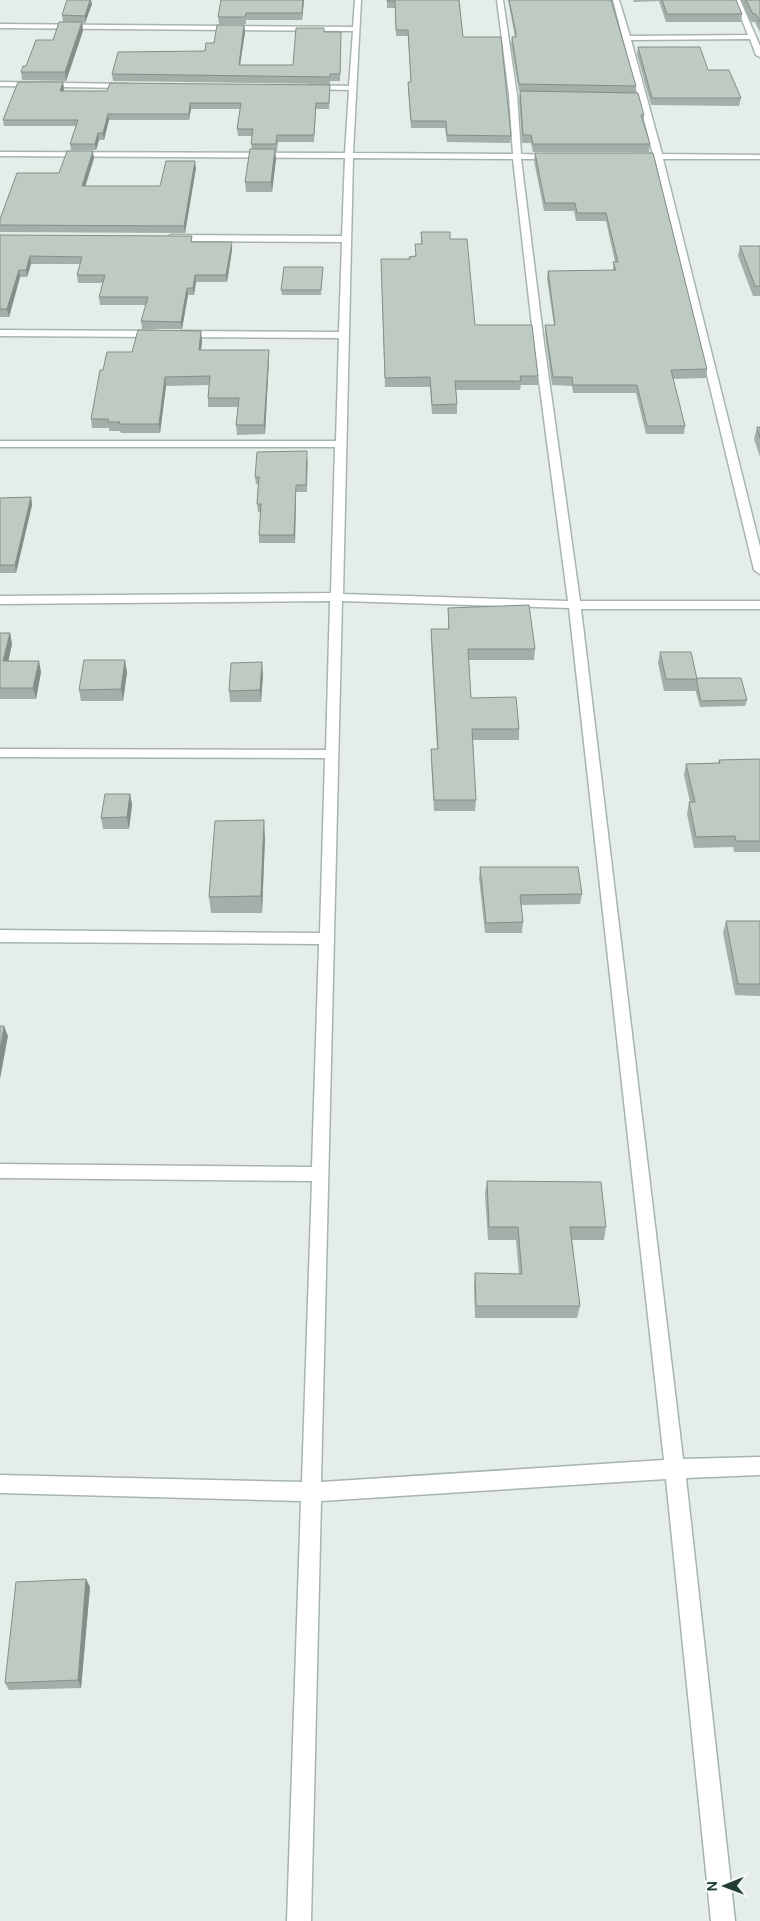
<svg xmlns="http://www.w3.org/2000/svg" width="760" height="1921" viewBox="0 0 760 1921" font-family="'DM Sans',sans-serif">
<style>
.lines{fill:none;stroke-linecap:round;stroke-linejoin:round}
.minor-casing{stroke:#a7b5ae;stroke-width:3}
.minor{fill:#fff;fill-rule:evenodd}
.wall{fill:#a3afa8}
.shaded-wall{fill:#848e88}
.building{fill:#bdcbc3;stroke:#848e88}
</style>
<rect width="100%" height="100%" fill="#e5ede8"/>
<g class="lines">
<g class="minor-casing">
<path id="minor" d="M355,0h6l-8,153 160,1 -4,-59 -12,-95h6l14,95 4,59 33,1 4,2 -4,2h-33l23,184 36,258h180v8h-179l102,850 77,-2v18l-74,3 49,443h-24l-45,-442 -345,22 -10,420h-24l14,-420 -301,-8v-18l302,7 10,-301 -312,-3v-14l312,3 7,-223 -319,-2v-12l320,3 5,-175 -325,-1v-8l326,1 4,-149 -330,3v-8l331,-3 4,-146h-335v-6h336l3,-103 -158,-1 -5,-3 5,-3 158,1 3,-90 -171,-1 -4,-3 4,-3 171,1 3,-78 -345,-2v-4l345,1 4,-63 -40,-1 -4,-2 4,-2 40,1 4,-55 -353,-3v-4l353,3zM353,158l160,1 21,184 34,258 -225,-7zM342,601l227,7 95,852 -343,22z
M613,0h6l11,36 118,-1 -14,-35h6l20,46v11l-4,-2 -6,-16 -119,1 31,114 98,1v4h-97l97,388v27l-6,-4 -99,-411 -21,-1 -4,-2 4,-2h19z
M0,82l128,2 4,2 -4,2 -128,-2z
M0,330l156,1 5,3 -5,3 -156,-1z"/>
</g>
<use href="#minor" class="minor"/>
</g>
<path class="wall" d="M221,0h83l-2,20h-56v4h-27l-1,-7z
M387,0h72l4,37 48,99 -1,7 -63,-1 -2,-14h-34l-3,-40v-6h3l-3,-46h-12l-1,-28h-8z
M508,0h103l25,86v7l8,22 -1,7 7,22 -1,8h-116l-2,-9h-9l-3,-44 1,-8 51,1 -52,-1 -8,-47 1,-7h3z
M633,0h103l6,14 -1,8h-75l-7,-21 -25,1z
M741,0h19v32l-5,-10h-4z
M92,4l-7,19h-3l1,8 -17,50 -44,-1 -1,-8 32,-32 10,-18 -1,-7z
M244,25l1,7 -5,33h53l31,-33h17l-1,49h-10v3l-217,-3 -1,-7 93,-23 9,-8z
M638,47l70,23 33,28 -2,8 -88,-1 -14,-51z
M63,82l1,7 -1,2 267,1 -1,17h-13l-2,33h-36l-1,9h-2l1,8 -4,33h-26l-1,-10 7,-33 -1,-5 1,-8h-14l-1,-7 3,-20h-49l-2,11h-80l-5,20h-5l-3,10h-25l-1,-6 6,-18h-72l-1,-6z
M535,153h118l54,216 -1,9 -33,1 12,47 -1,8h-38l-10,-41h-63l-1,-7 -20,-1 -7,-51v-9h9l-7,-46 1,-8h65v-9h2l-9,-41h-30l-2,-10h-30l-10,-50z
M94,158l-9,28h75l36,-18 -11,65 -185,-1v-13l59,-46z
M421,232l29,7 25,86 63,51v9h-17l-1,5h-64l1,14v10h-25l-2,-27h-45l-4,-119 28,-9 6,-3 6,-12z
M0,235l193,7 39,8 -5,32h-31l-2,13h-6l-6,34h-40l-1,-8 5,-16h-46l-1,-8 4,-14h-25l-1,-8 3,-11h-49l-4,13h-7l-11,40h-9z
M740,246h20v50h-7l-15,-40z
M323,267l-2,28h-39l-1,-5z
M202,340l-1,10h68v9l-4,75 -28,1 -1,-10 2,-18h-30v-9l1,-13 -43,1 -6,47h-39l-1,-2h-11v-3h-17l-1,-9 12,-49 29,-18z
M757,427h3v30l-6,-18z
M308,459l-1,33h-11l-1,51h-36v-8l2,-23h-3l-1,-8 1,-20h-2l-1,-7z
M31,497l1,8 -16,68h-16v-75z
M448,608l87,41 -1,11h-65l2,38 48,31v11h-46l3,60 -1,11h-41l-3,-51v-11h6l-6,-109v-11h17z
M0,633h10l2,11 -4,17 33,11 -5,27h-36z
M660,652l37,26 50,22 -2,6 -45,1 -5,-18v2h-31l-6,-28z
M127,672l-4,29h-42l-2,-11z
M263,674l-2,28h-31l-1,-11z
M760,759v93h-26l-1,-5 -39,1 -7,-34 2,-12h1l-6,-27 2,-11 32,-1 1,-3z
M130,794l2,11 -3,24h-26l-2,-11z
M265,837l-3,76h-51l-2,-16z
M480,867l102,27 -2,10 -59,1 2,17 -1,11h-37l-6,-55z
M726,921h34v75l-25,-1 -12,-62z
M487,1181l119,46 -2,13h-32l8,66 -3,12h-102l-1,-32 1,-13 44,1 -3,-34h-28l-3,-46z
M86,1579l4,8 -9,101 -72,2 -4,-7z"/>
<path class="shaded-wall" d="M90,0h1l1,4 -7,19v-7z
M303,0h1l-2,20v-7z
M82,22l1,9 -17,50 -1,-9z
M244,25l1,7 -6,40v-7z
M63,82l1,7 -3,9 -1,-7z
M190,103l1,6 -2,11v-6z
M108,114l1,6 -5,20 -1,-7z
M98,133l1,7 -3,10 -1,-6z
M275,149l1,10 -4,33 -1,-10z
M93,151l1,7 -11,36 -1,-8z
M195,161l1,7 -11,65 -1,-7z
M232,242v8l-5,32 -1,-7z
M30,256l1,8 -4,13 -1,-7z
M19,270l1,7 -11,40 -2,-8z
M195,275l1,7 -2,13 -1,-7z
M187,288l1,7 -6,34 -1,-7z
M201,331l1,9 -2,19 -1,-9z
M269,350v9l-4,75 -1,-9z
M165,377l1,9 -6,47 -1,-9z
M296,485v7l-1,51 -1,-8z
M31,497l1,8 -16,68 -1,-8z
M10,633l2,11 -6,28 -3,-11z
M125,660l2,12 -4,29 -2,-12z
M39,661l2,11 -5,27 -3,-11z
M262,662l1,12 -2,28 -1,-12z
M130,794l2,11 -3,24 -2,-12z
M264,820l1,17 -3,76 -1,-17z
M4,1026l4,10 -8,43v-29z
M86,1579l4,8 -9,101 -3,-8z"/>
<path class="building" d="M67,0h23l-5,16 -23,-1z
M221,0h82l-1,13h-56l-1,4h-27z
M387,0h72l4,37h38l10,99 -64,-1 -1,-14h-35l-3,-39h3l-3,-52h-12l-1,-29h-8z
M509,0h102l25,86 -117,-2 -7,-47h4v-4z
M662,0h74l6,14h-75z
M746,0h14v22l-4,-8h-3z
M59,22h23l-17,50h-44l2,-6h3l10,-26h17z
M217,25h27l-5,40h54l3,-37h28v4h17l-1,42h-10v3l-218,-3 6,-22 87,-1 1,-8h8z
M638,47h62l8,23h21l12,28h-89z
M18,82h45l-3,9h47l3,-8 220,2 -1,18h-13l-2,32h-37l-1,9h-25l2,-15h-16l4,-26h-51l-1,11h-81l-5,19h-5l-3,11h-25l8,-24h-75z
M520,91l118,2 6,22h-3l9,29h-117l-2,-9h-8z
M250,149h25l-4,33h-26z
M67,151h26l-11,35h78l6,-25h29l-11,65 -184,-1v-6l17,-46h42z
M535,153h118l54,216 -36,1 14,56h-38l-10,-41h-64l-1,-8h-19l-8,-52h10l-7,-54 68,-1 -3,-8h5l-12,-49h-29l-2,-10h-30z
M421,232h29v7h17l8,86h57l6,51h-18l1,5h-66l2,23 -25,1 -2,-28 -45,1 -4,-119h29l-1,-2 7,-1 -1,-12h7z
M0,235l183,1h9l-1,6h41l-6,33h-31l-2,13h-6l-6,34 -40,-1 7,-24h-49l6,-22h-28l5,-18 -52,-1 -4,14h-7l-12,39h-7z
M740,246h20v40h-5z
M284,267h39l-2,23h-40z
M138,330l63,1 -2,19h70l-5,75h-28l3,-27h-31l2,-22 -45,1 -6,47h-40l1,-2h-12v-3h-17l9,-49h3l4,-18h25z
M757,427h3v11z
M307,451l-1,34h-10l-2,50h-35l2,-31h-4l2,-27h-4l2,-25z
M31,497l-16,68h-15v-67z
M529,605l6,44h-67l3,49 45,-1 3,32h-47l4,71h-42l-3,-51h7l-7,-120h18l-1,-21z
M0,633h10l-7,28h36l-6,27h-33z
M660,652h31l6,27h-31z
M84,660h41l-4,29 -42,1z
M262,662l-2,28 -31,1 2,-28z
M697,678h44l6,22 -46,1 -4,-18z
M760,759v82h-24l-1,-5 -39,1 -7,-35h6l-9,-38 34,-1 -1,-3z
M105,794h25l-3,23 -26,1z
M264,820l-3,76 -52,1 6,-76z
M480,867h98l4,27 -62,1 3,27 -37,1z
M726,921h34v63h-22z
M0,1026h4l-4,24z
M487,1181l114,1 5,45h-36l10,79h-104l-1,-33 47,1 -4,-47h-29z
M86,1579l-8,101 -73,3 11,-101z"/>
<g transform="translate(725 1886) rotate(269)" stroke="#f5faf7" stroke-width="4" paint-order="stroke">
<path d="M0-4L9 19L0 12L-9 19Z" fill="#243e33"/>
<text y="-8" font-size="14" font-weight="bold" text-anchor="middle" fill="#243e33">N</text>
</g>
</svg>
